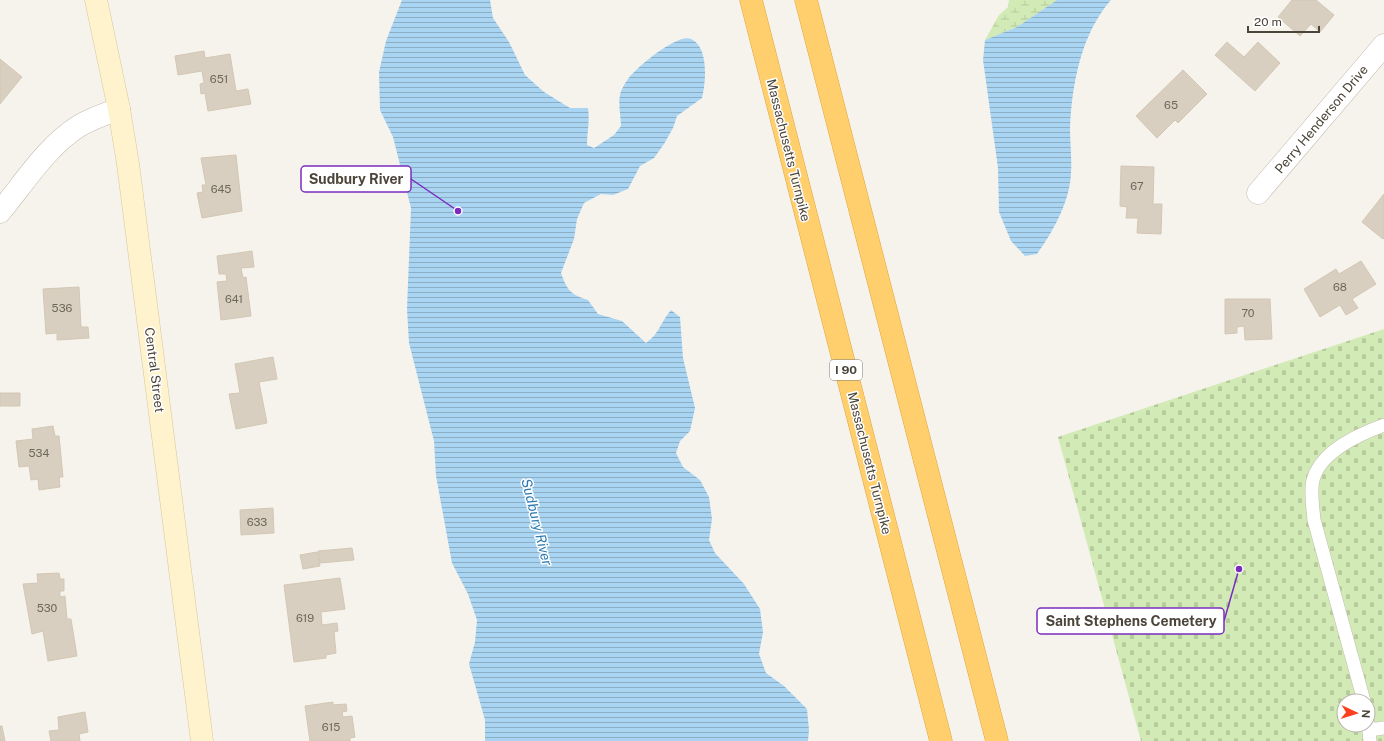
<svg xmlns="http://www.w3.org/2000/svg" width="1384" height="741" viewBox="0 0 1384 741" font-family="'Public Sans',sans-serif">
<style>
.wetland{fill:url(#wetland-marsh)}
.cemetery{fill:url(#cemetery-stones);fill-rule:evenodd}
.water{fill:url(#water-rules)}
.building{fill:#d8cfc1;stroke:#d3c7b4}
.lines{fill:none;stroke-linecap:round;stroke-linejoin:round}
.service-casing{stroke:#c2bbae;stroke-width:14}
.minor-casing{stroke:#c2bbae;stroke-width:23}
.secondary-casing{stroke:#d6c79b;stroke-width:23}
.motorway-casing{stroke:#e0a43c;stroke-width:23}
.service{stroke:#fff;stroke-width:13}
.minor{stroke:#fff;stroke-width:22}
.secondary{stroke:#fff3cd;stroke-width:22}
.motorway{stroke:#ffcf6e;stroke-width:22}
.labels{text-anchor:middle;stroke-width:3;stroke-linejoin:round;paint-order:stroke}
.number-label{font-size:11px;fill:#6e675b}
.shield{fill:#fff;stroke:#817c74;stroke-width:1}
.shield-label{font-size:12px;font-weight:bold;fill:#4b4439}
.street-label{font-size:13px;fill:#4b4439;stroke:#fff}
.water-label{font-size:14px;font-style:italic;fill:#2e7ab2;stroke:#fff}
.leader{fill:none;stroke:#7b2cbf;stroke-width:1.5}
.callout-dot{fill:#7b2cbf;stroke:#fff;stroke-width:1.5}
.callout{fill:#fff;stroke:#7b2cbf;stroke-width:1.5}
.callout-label{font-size:14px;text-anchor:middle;font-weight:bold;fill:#4b4439}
</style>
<defs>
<pattern id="wetland-marsh" width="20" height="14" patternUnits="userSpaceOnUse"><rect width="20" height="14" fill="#d2eab5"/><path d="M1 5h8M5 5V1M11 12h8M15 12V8" fill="none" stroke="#b6ca9c"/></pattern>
<pattern id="cemetery-stones" width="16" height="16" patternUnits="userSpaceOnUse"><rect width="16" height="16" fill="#d2eab5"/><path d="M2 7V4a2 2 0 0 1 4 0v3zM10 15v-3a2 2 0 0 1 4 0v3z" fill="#b6ca9c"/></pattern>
<pattern id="water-rules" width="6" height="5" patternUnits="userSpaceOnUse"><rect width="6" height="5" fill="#a9d4f2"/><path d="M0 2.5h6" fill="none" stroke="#8caec5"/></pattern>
</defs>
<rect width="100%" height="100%" fill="#f6f3ec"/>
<path class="wetland" d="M1009,0h48l-40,27 -32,13 14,-25 9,-8z"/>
<path class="cemetery" d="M1384,329v412h-243l-83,-304zM1344,701h24v24h-24z"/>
<path class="water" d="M402,0h88l3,18 16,24 16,33 19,17 26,16h18c2,13 -1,24 -1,37l7,3 20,-13 7,-9c0,-9 -3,-22 -1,-31 1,-5 5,-12 8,-16 8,-11 49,-46 63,-40 18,8 15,43 11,59l-25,18 -4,12 -9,16 -10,14 -14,8 -12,23 -15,6 -12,-1 -17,9 -7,16 -3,20 -13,34c6,17 10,22 27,27l10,14 24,7 24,22c14,-10 14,-20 25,-33l9,7 3,41 12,50 -5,23 -10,10 -4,12 7,14 17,13 9,17 3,22 -3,21 6,13 29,31 16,25 3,23 -4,22 7,19 18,13 23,23 2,21 -1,11h-323v-21l-16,-56 6,-22 2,-22 -9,-26 -16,-31 -16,-87 -2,-35 -25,-98 -2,-34 4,-101 -18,-71 -13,-27 -1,-38 7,-31z
M1057,0h54c-30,34 -39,84 -41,128 0,15 2,30 1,45 -1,28 -18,59 -34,81l-12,2 -14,-15 -12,-29 -1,-44 -15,-108 2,-20 32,-13z"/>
<path class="building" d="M1292,0h24l18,15 -14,17 -9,-8 -11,12 -22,-19z
M1227,42l17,15 14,-15 22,21 -25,28 -40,-36z
M204,51l1,7 25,-4 6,37 12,-2 3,15 -43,7 -3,-18 -4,1 -1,-10 4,-1 -2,-12 -24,4 -3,-19z
M0,59l22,18 -22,27z
M1183,70l24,24 -29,29 -3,-3 -18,18 -21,-22z
M236,155l6,56 -40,7 -5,-25 6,-1 -1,-7h4l-5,-27z
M1121,166l33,1 -1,37h9l-1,30 -24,-1 1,-15h-12l1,-11 -7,-1z
M1384,194v44l-1,1 -21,-17z
M252,251l2,16 -13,1 2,10 3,-1 5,39 -30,4 -4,-38 10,-1 -1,-7h-7l-2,-18z
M1361,261l15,23 -24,15 6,9 -12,7 -6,-10 -20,12 -16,-28 32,-20 3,5z
M79,287l2,40h7l1,11 -32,2v-7l-11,1 -3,-45z
M1225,299h45l2,40 -27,1 -1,-14 -7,1v6l-12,1z
M273,357l4,22 -18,3 8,41 -31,6 -7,-35 11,-1 -5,-29z
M0,393h20v13h-20z
M53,426l2,10h4l4,41h-4l1,10 -21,3 -1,-11 -7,1 -2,-14 -10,1 -3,-26 17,-2 -1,-10z
M273,508l1,25 -33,2 -1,-25z
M352,548l2,12 -34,3 -2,-12z
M317,552l3,14 -17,3 -3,-14z
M59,573l1,6h4v12h-4v6l5,-1 2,23h4l6,37 -29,5 -5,-30 -11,3 -9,-50 15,-1 -1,-9z
M340,578l5,31 -24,3 1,13 15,-2 1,8 -4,1 2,21 -10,2v3l-32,4 -10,-77z
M333,702v3l13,-1 1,7 -5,1 1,5 9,-1 3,21 -5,1v3h-40l-5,-35z
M85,712l3,20 -9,2 1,7h-29l-2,-10 10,-1 -1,-13z
M0,726h2l3,15h-5z"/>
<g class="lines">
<g class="service-casing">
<path id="service" d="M1364,701l-50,-181c-1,-13 -4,-27 -1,-40 7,-28 46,-46 71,-55
M1368,723l2,18
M1369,730l15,-2"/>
</g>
<g class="minor-casing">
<path id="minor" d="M1258,193l126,-148
M0,212c24,-29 47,-66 79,-86 13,-8 26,-12 40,-17"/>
</g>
<g class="secondary-casing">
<path id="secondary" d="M96,0l23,109 9,55 74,577"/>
</g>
<g class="motorway-casing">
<path id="motorway" d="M751,0l190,741
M806,0l191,741"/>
</g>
<use href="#service" class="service"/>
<use href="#minor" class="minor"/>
<use href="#secondary" class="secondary"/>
<use href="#motorway" class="motorway"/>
</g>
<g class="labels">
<g class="number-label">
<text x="219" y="83">651</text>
<text x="1171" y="109">65</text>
<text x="1137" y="190">67</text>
<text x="221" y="193">645</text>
<text x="1340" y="291">68</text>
<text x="234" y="303">641</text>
<text x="62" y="312">536</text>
<text x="1248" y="317">70</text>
<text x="39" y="457">534</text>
<text x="257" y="526">633</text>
<text x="47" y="612">530</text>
<text x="305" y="622">619</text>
<text x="331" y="731">615</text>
</g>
<rect class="shield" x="830" y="360" width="32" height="20" rx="3"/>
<g class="shield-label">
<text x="846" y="374">I 90</text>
</g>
<g class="street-label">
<text transform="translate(1321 119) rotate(-50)" y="5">Perry Henderson Drive</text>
<text transform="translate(789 150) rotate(76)" y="5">Massachusetts Turnpike</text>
<text transform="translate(155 370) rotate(83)" y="5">Central Street</text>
<text transform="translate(870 463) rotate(76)" y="5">Massachusetts Turnpike</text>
</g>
<g class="water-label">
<text transform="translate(537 522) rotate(76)" y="5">Sudbury River</text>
</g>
</g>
<path class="leader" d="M458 211L411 179M1239 569L1224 621"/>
<g class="callout-dot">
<circle cx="458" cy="211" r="4"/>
<circle cx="1239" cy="569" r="4"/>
</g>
<g class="callout">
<rect x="301" y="166" width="110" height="26" rx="4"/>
<rect x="1037" y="608" width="187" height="26" rx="4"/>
</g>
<g class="callout-label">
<text x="356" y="184">Sudbury River</text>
<text x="1131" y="626">Saint Stephens Cemetery</text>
</g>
<g transform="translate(1356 713) rotate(94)"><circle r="19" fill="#ffffff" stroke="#b7b4b0"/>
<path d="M0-3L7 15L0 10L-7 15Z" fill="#fc3f1d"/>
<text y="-6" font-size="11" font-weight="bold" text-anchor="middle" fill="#4b4439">N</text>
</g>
<path d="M1248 26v6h71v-6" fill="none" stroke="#4b4439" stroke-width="2"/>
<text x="1254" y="26" font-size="12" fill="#4b4439" stroke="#ffffff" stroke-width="3" paint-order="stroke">20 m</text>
</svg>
